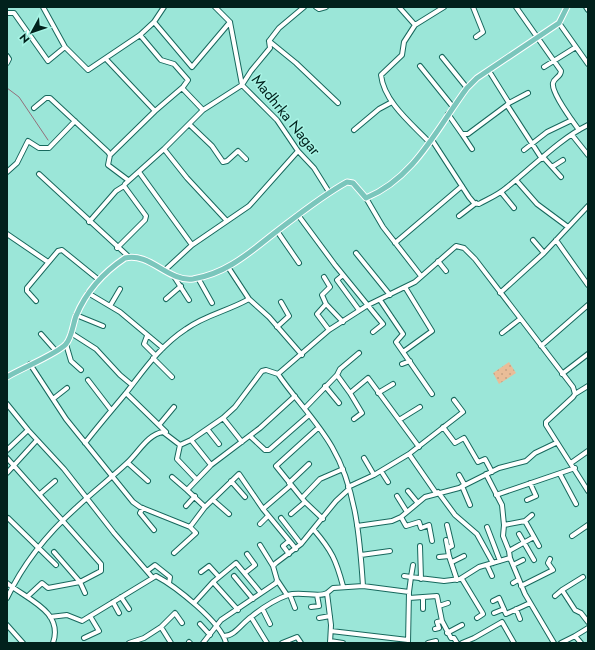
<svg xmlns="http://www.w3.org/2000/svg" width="595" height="650" viewBox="0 0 595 650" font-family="Jost,sans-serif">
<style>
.park{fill:url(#park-dots)}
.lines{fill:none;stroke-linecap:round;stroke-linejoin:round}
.stream{stroke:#936f7a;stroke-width:1}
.minor-casing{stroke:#17685d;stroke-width:6}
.major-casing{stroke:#fff;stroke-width:7}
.minor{stroke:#fff;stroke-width:4}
.major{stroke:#7ac6bc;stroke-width:5}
.labels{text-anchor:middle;stroke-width:3;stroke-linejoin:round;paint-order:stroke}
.street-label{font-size:15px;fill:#01211c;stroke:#a8f4e5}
</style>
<defs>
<pattern id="park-dots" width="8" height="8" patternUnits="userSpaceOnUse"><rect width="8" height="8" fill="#e9bd98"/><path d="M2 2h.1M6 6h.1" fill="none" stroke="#c6a282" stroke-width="1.8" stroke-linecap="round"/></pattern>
</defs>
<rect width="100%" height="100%" fill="#9be6d8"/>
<path class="park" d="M509,362l7,11 -17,11 -6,-11z"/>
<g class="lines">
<path class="stream" d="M7,88l12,9 29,43"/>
<g class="minor-casing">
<path id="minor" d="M43,7l22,40 23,23 52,-35 14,-13 10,-15
M215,7l15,15 12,63 35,35 21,31 16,17 15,24
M316,7l3,2 7,-2
M399,7l16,18 -11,17 -2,13 -21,20c3,27 31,49 49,68
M473,7l10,25 -7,5
M516,7l45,64c0,6 -7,7 -8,12 -2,9 20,39 26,47
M586,7l2,3
M7,13h7l34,48 17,-14
M154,22l38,45 38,-45
M559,23l29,41
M415,25l29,-18
M269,41l27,22 42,40
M7,56l2,3 -2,4
M442,57l25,31
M106,59l49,52
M420,66l33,41
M544,67l32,-20
M489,71l20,32 -2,2 35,54
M182,88l21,22
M509,103l19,-10
M34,108l12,-10h4l58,54 2,3 -2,10 20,15
M448,114l14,20h6l39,-29
M190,125l22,21 11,16 4,-1 11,-10 8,8
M354,130l25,-21 13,-7
M462,134l10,15
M572,135l16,20
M432,140l37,57 5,6 5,1c9,-5 19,-9 27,-16 26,-20 53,-49 82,-63
M164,149l23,29 39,42
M524,150l23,-18 25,-12
M110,155l45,-44 28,-24 5,-7 -14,-16 -13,-4 -21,-25
M544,158l17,19
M552,167l11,-7
M7,172l10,-9 11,-22 11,7h10l26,-27
M139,172l53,73
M39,174l90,83
M516,180l21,24 31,23
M501,192l13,16
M366,198l17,29 38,49
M298,215l37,50 48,59 -10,8
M459,216l17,-13
M89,222l27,-31 8,-5
M277,231l22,32
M7,234l41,28
M533,240l11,13
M556,240l32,45
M395,243l67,-57
M117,248l28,-28 1,-4 -22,-30 1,-2 39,-35 39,-39 39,-25 9,-14 19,-23 -1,-7 10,-13 25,-21
M356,253l34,42
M438,261l8,10
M228,267l21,32 20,18 33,38
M165,270l27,-25 57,-39 49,-55
M173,275l16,25
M343,275l-6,5 22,30
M324,277l6,10 -8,8 4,9 -9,10 12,16
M198,278l14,25
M88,293l32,19 43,36
M500,293l44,-40 44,-47
M166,299l15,-13
M380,300l23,34 -7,8 36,52
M36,301l-9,-10v-3l31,-37 4,-1 37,30
M326,304l17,18
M110,306l10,-17
M76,315l27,11
M277,327l12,-11 -8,-14
M71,333l25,16 24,26 12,10
M502,333l18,-14
M41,334l15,17
M147,336l-3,8 11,11
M66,344l5,17 10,9
M541,346l47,-41
M403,352l29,-21 -27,-44
M153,358l19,19
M30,364l36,55 67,83 7,5 50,20 15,-20 34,-33 24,35 33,40
M402,364l8,-3
M278,374c17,25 39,47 54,73 24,41 28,93 31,139l-30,2 -6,5 4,32 -1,18
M562,374l26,-20
M337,375l13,18 18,-15 51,69
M88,380l23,30
M325,386l14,17
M126,393l40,39
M350,393l12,20 -8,6
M378,393l15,-9
M575,394l13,-8
M53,399l14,-11
M7,404l21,26 36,39 50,64 38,44
M305,408l32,-33 3,-6 19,-16
M223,418l19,24
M399,420l21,-13
M159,425l15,-18
M443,427l12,16 9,-5 14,24 7,-3 7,13
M318,428l-42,38 29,36 18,17
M208,430l11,14
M250,436l15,14h4l40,-35
M191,440l20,25
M85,443c13,-17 27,-33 41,-50 18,-23 34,-47 60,-64 19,-14 42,-18 63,-30
M180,445l-3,14 19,20
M7,450l21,-20
M409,454l27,39
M7,458l94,106v7l-21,11 -32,6 -6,-5 -14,13
M364,458l10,17
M128,463l20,18
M571,463l17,-12
M381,471l7,11
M7,473l30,-33
M486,474l16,31 2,20 -1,11 6,15 1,7
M560,474l16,30
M459,475l5,9
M172,477l15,13 24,-25 49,-37 35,-32
M231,481l14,16
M289,483l20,-19
M462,486l8,19
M348,487l26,-12 35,-21 54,-42 -9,-12
M187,490l18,17
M408,491l9,11
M438,492l17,23 22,19 16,29
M40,494l15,-13
M496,495l79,-27
M397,496l10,16
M302,498l18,-19 23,-10
M213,500l16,14
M527,500l9,-4 -6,-13
M186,506l9,-10
M143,508l-3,5 14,17
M263,509l28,-24
M291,514l14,-12
M401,517l5,9 13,-4 2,6 8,-3 3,16
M8,518l48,47
M281,518l20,26
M525,521l7,-6
M260,524l8,-8
M447,525l5,21 -4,2
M504,525l21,-4 9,16 -25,14
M357,526l35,-5 9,-4 24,-20 34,-9 40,-20 27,-7 9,-8 21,-10
M487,527l13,34
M314,530c18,21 22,30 29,56
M519,534l15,26
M572,536l16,-11
M534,537l5,9
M446,540l3,16 8,24
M260,545l13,21
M420,546l1,33
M54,552l26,30 5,11
M174,553l22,-20 -6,-6
M289,554l-6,-8 6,-5
M361,555l29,-4
M439,557l10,-1
M452,562l12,-6
M487,565l5,11
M513,565l10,-5
M147,571l8,-6 15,12 -1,6
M201,572l8,-6 10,11
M245,573l10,-8 -8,-11
M234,576l19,23
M404,576l7,1 2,-12
M583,577l-21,13 13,20 6,3 7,9
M462,579l20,33 1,2 -6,4
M277,580l10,15
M213,582l25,28
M7,583c19,16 57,28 46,60
M513,583l5,-3
M363,586l46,6 -1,51
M521,586l32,-16 -5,-7 2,-4
M409,592l2,-15 33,4 16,-2 19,-12 31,-9 15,36 29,49
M290,595l5,13
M555,596l7,-6
M121,597l8,12
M7,598c16,-34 42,-66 70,-91 16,-15 34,-29 50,-44 11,-10 21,-29 36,-31l17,13 11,-5 32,-22 12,-11 27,-36 4,-1 12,4 51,-44 39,-25 47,-23 41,-36 8,2 11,11 98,128 2,7 -2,3 -27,25v3l42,66
M409,598l28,-2 5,25 9,17h3l3,5
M423,598v11
M493,601l6,-3 7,16 24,-11
M113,602l6,11
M194,603l19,-21 23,-19 24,29
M439,606l9,-3
M311,607l8,-1 -2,-11
M516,609l4,10
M263,610l7,14
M494,613l10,-4
M50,617l17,-2 15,6 74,-45c19,10 65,46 70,67
M251,617l16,26
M319,618l11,-2
M200,624l10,11
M7,625l16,18
M161,627l14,-14 7,10
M435,629l4,-1 -2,-6 5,-1
M331,631l77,9
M447,633l15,-8
M224,636c11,0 18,-13 27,-19 10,-8 25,-18 37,-22 12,-4 32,3 39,-2
M84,638l15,-7 -9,-15
M330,641l13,2
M189,642l1,1
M129,643l15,-5 17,-11 10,16
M203,643l18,-23 55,-37 1,-3 -4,-14 3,-3 25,-19 35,-43 13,-12
M282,643l15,-6 4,6
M428,643l8,-2
M462,643l12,-5 28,-16 12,21
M561,643l14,-7
M581,643l-6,-7 13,-8"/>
</g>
<g class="major-casing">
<path id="major" d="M7,377c13,-8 52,-24 59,-33 6,-7 7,-20 10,-28 10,-24 28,-44 49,-58 25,-6 43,24 68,21 32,-5 55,-25 79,-44 25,-19 48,-38 75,-53l6,1 13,15c49,-20 71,-70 101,-110l10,-10 76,-51 6,-4 8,-16"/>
</g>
<use href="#minor" class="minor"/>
<use href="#major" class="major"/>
</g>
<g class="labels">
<g class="street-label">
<text transform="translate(286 115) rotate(51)" y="5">Madhrka Nagar</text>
</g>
</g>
<rect width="595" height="650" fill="none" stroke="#01211c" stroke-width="16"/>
<g transform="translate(32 32) rotate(230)" stroke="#a8f4e5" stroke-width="3" paint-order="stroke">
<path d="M0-3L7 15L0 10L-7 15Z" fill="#01211c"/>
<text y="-6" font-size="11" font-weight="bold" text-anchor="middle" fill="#01211c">N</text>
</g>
</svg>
